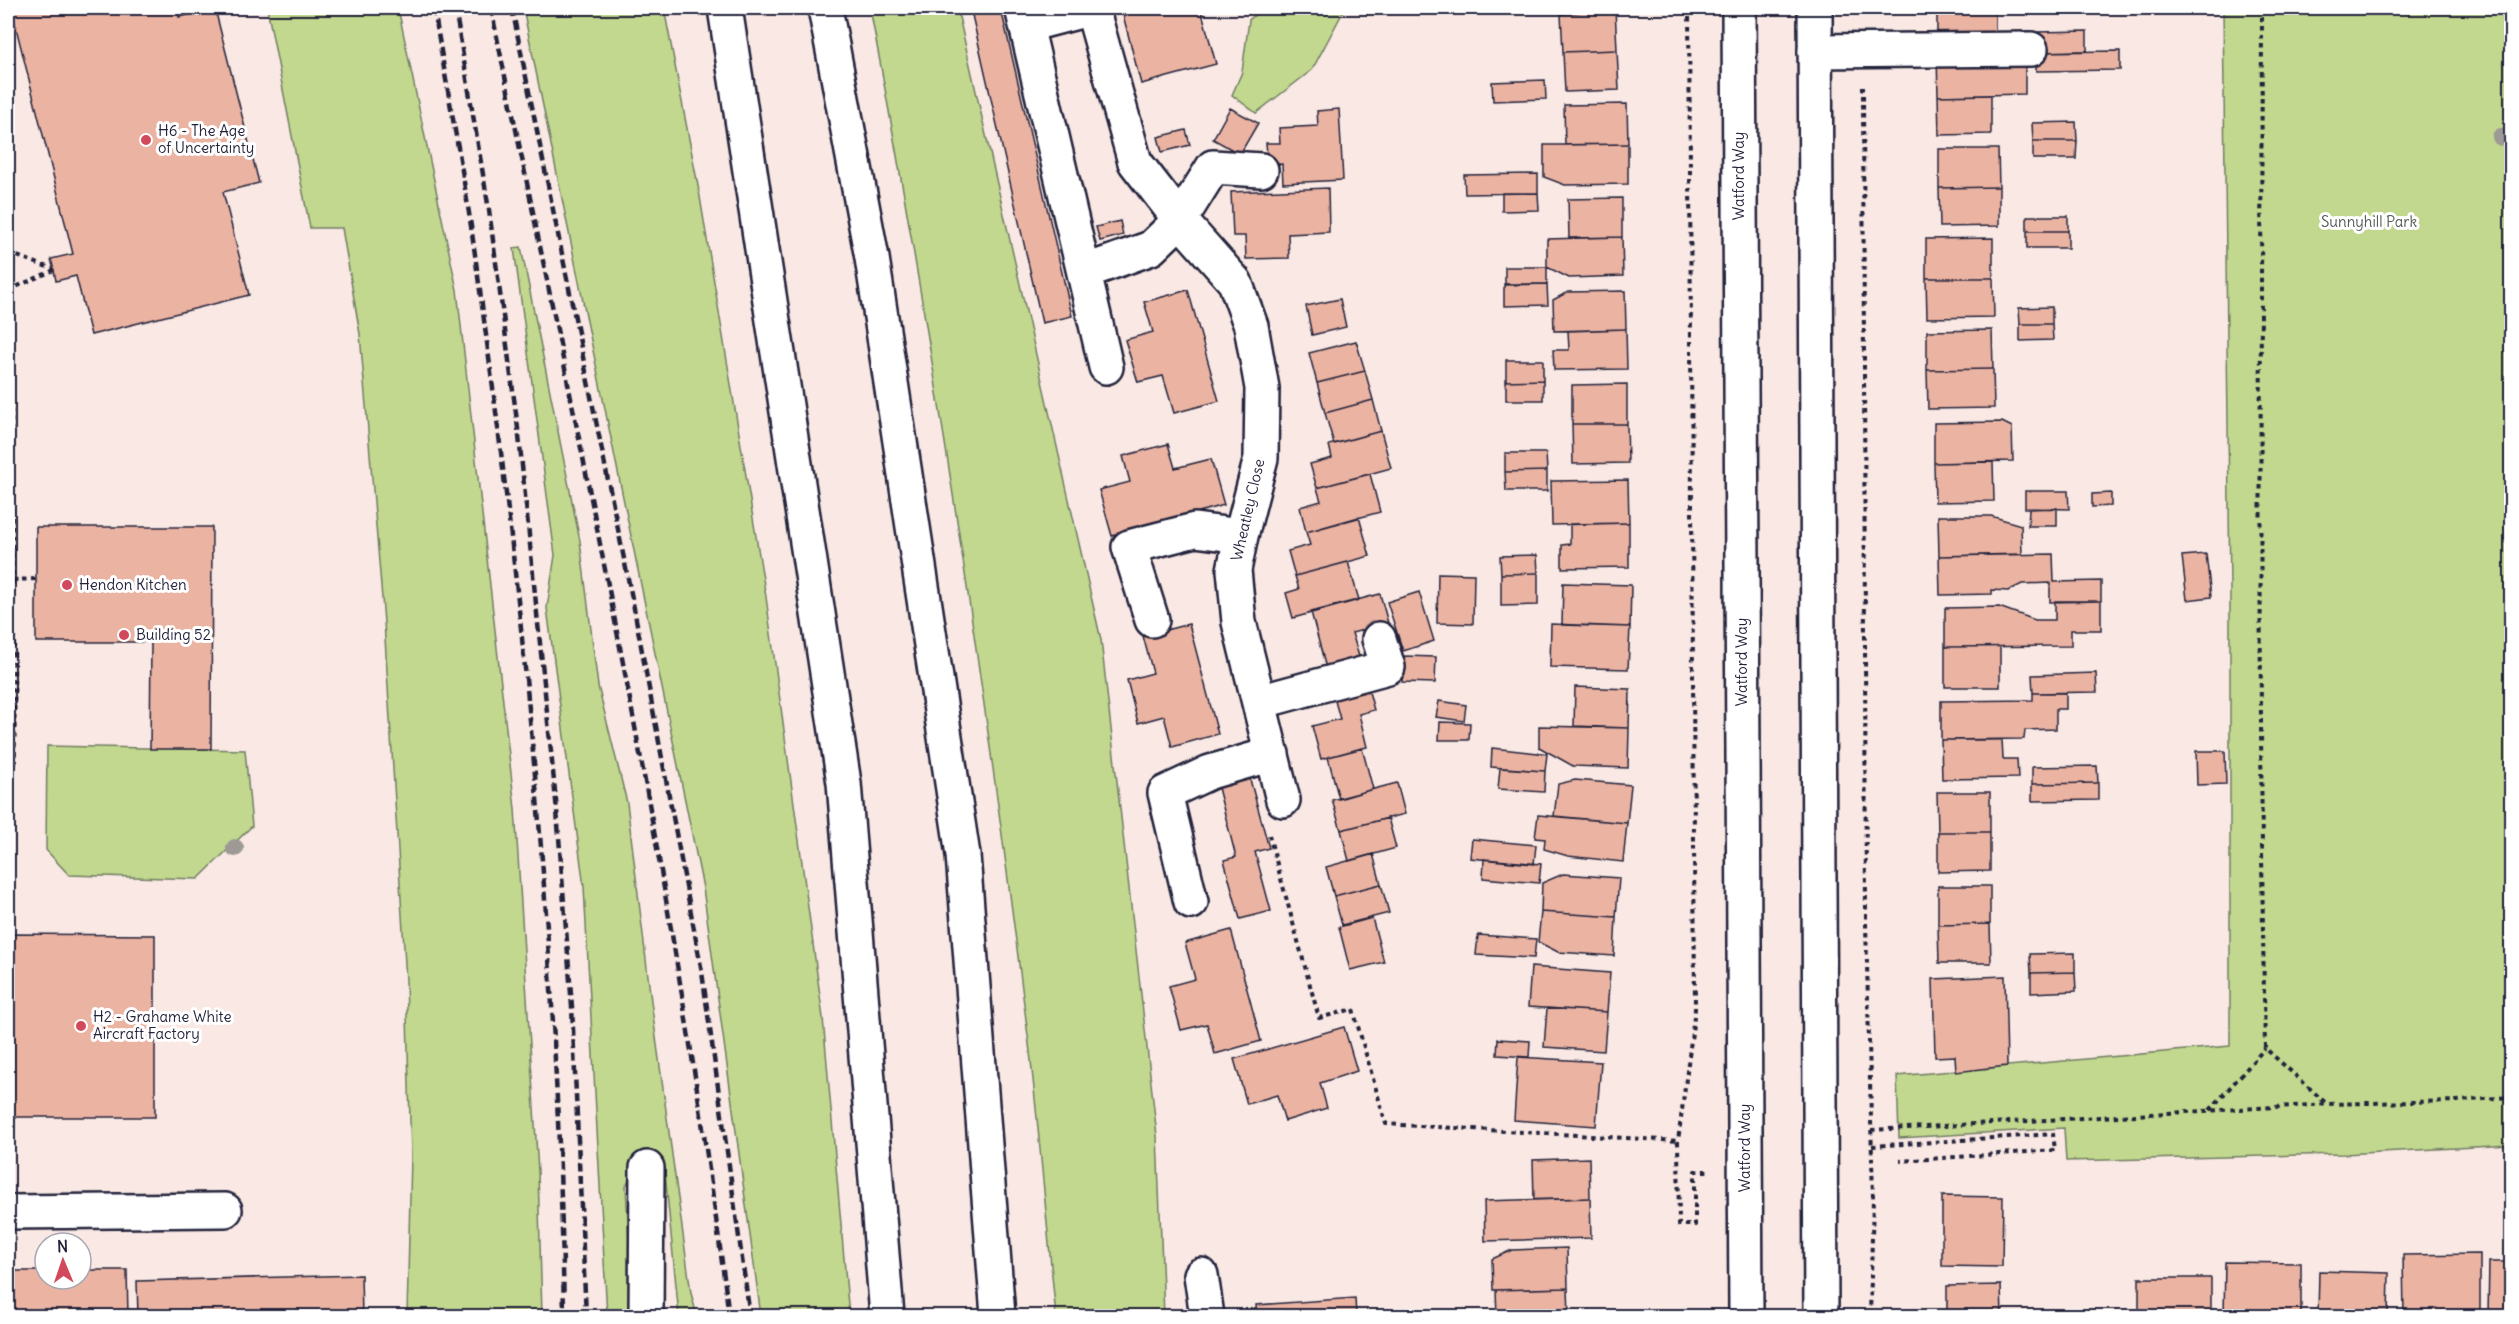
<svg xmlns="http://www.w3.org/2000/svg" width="2519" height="1324" viewBox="0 0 2519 1324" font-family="Delius,sans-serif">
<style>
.green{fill:#c1d88e;stroke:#727d64;stroke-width:1.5}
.building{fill:#ebb3a2;stroke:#22223b;stroke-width:1.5}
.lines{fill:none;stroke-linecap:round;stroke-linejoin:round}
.minor-casing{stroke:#22223b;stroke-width:38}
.highway-casing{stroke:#22223b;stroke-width:38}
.path{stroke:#22223b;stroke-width:4;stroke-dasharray:4.5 4.5;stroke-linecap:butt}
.minor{stroke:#fff;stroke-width:33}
.highway{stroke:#fff;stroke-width:33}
.rail{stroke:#22223b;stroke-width:4.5;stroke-dasharray:9 4.5;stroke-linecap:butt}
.tree{fill:#9d9994}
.poi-dot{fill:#d1495b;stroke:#fff;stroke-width:2}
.labels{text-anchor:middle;stroke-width:6;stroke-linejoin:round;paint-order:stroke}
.poi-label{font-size:15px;fill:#22223b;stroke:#fff;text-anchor:start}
.street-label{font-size:15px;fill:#22223b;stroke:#fff}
.park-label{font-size:15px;fill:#525954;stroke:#fff}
</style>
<rect width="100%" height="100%" fill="#f9e8e3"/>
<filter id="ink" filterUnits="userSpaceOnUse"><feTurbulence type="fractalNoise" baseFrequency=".0167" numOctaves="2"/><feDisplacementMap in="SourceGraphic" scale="12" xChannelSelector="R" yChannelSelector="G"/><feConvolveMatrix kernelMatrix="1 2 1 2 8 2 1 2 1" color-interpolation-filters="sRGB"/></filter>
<g filter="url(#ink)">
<path class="green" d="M267,8h131l59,282 58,519 23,362 4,145h-135l4,-160 -5,-176 -22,-358 -24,-288 -18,-106h-32z
M523,8h141l35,183 67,406 57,421 26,298h-88l-58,-428z
M870,8h87l144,632 56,496 7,180h-108c-9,-88 -16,-176 -26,-264 -43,-349 -95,-699 -160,-1044z
M1263,8h82l-33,62 -56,43 -24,-18 10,-23 7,-52z
M2223,8h288v1137l-168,9 -277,7 -2,-33 -165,10 -2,-62 333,-30v-457z
M521,247l59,294 18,145 29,117 24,198 40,292 6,23h-18l-15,-153 -23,-9 -15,32 7,130h-26l-23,-429 -37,-279 8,-53 -41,-307z
M47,746l198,4 7,76 -54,53 -129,-4 -23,-25z"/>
<path class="building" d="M11,8h166l2,9 36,-8 44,174 -36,9 26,103 -158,40 -15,-59 -20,5 -2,-11 -3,-11 22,-5z
M1152,8h55l-6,1 15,55 -75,20 -18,-69z
M1578,8h37l2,42 -54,2 -2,-38 18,-2z
M1937,8h58v35h-58z
M1001,9l71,307 -30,7 -70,-308z
M2087,31v20l-51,1v-20z
M1617,50l2,40 -54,2 -2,-40z
M2120,51v19l-84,1v-19z
M1937,56h59l24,11h5v27l-87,2z
M1545,80l1,19 -53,2 -1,-19z
M1991,95v39l-52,1 -1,-39z
M1627,104l1,40 -63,1 -1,-40z
M1230,108l28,15 -18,31 -27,-15z
M1339,109l4,71 -60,3 -1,-19 -14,1 -2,-22h14l-1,-15 39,-2 -1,-15z
M2076,122l1,19h-44l-1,-18z
M1186,130l4,15 -28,7 -4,-15z
M2033,141h44l-1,18h-43z
M1628,144v40l-63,1 -21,-8v-32z
M1939,149h59l1,38 -60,1z
M1538,174v19l-73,1 -1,-19z
M1999,187v39l-59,1 -1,-39z
M1328,188l1,44 -41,2 1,24 -43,1 -1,-23h-12l-2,-44z
M1502,193h36l1,17 -37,1z
M1622,198v39l-53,1 -1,-39z
M2027,216h41v15h-41z
M1120,221l3,14 -23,6 -4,-14z
M2027,231h41v17h-41z
M1622,237l1,39 -54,2 -22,-11v-28z
M1993,238v40h-67v-39z
M1505,267h42v17l-42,1z
M1926,278h67l1,39 -67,1z
M1504,284h43l1,21 -44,1z
M1188,290l31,111 -45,12 -11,-37 -25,6 -13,-42 28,-8 -9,-30z
M1625,291l1,38 -72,2 -1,-31 15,-8z
M1340,299l6,28 -34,8 -6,-29z
M2052,307v17h-32l-1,-16z
M2020,324h32l1,16 -33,1z
M1626,329l1,40 -73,1 -1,-20h16l-1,-19z
M1992,330l1,39 -66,1v-39z
M1356,341l9,30 -48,12 -8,-30z
M1506,360h37v20l-37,1z
M1993,369l1,39 -66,1 -1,-39z
M1365,371l8,29 -48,13 -8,-30z
M1543,380v20h-37v-19z
M1627,384v40h-55v-39z
M1373,400l8,31 -47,13 -9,-31z
M2002,422l10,5 1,34 -79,2v-40z
M1572,424h55l1,39 -55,1z
M1381,431l10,37 -74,20 -7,-24 22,-6 -3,-13z
M1168,444l7,24 36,-9 13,46 -112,31 -13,-46 31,-8 -7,-26z
M1505,453h41l1,18 -42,1z
M1993,462l1,39 -59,1 -1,-39z
M1547,471v20h-41l-1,-19z
M1370,474l10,38 -74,20 -6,-25 21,-6 -4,-13z
M1628,480l1,43 -77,2 -1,-44z
M2025,491h43l1,18 -44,-1z
M2111,493v13l-19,1v-13z
M2057,508v18h-29l1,-17z
M1938,516h53l30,9 1,29 -83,2z
M1359,517l11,39 -75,20 -7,-25 22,-6 -4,-13z
M1629,523v44l-67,1v-23l8,-1v-20z
M36,527h176l-1,222h-61l1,-107h-115z
M2053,554l1,28 47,-1v20l-51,1v-19l-28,1 -14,7 -16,-1v4l-52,1 -1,-39z
M2206,554l5,43 -24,3 -5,-44z
M1537,555l1,18 -37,1 -1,-18z
M1348,562l11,38 -66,18 -7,-25 13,-4 -4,-13z
M1438,573l36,1 -1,50 -36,-1z
M1538,573v32l-37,1v-32z
M1563,583l68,2 -1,42 -68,-2z
M1419,592l15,49 -31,10 -16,-49z
M1380,594l8,29 -36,10 9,30 -34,9 -16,-60z
M2055,601h46v29h-30v16l-126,1v-39l54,-1 36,13h20z
M1189,624l29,110 -46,13 -8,-31 -26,7 -11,-43 26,-7 -10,-37z
M1551,624l79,3 -2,42 -78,-2z
M1945,647h55v40h-55z
M1403,656l33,1 -1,26 -33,-1z
M2096,673l1,19 -64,1 -1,-18z
M1366,681l8,29 -15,4 8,33 -46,12 -9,-33 28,-7 -8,-29z
M1575,687l55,2 -1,39 -55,-2z
M2033,693h33v16h-10v20l-31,1 -1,9 -83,1v-39l92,-1z
M1439,701l27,4 -2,16 -28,-4z
M1440,722l30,1 -1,17h-30z
M1539,726l90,2 -1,40 -55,-2 -34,-19z
M1941,740h61l1,19h14l1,19 -76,1z
M1362,748l11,41 -34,10 -11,-42z
M1492,748l55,6 -2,17 -54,-4z
M2196,751h29l1,33 -29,1z
M2097,766l1,17 -66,1v-17z
M1500,768l45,3 -1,21 -46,-3z
M1249,776l20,72 -14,4 16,59 -31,8 -16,-59 12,-3 -19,-73z
M1575,780l56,5 -4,38 -73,-7 4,-32z
M1397,783l8,31 -64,16 -9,-30z
M2098,783v17l-66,1v-17z
M1937,792h53v40h-52z
M1538,815l89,8 -4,39 -55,-6 -24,-7 1,-10 -10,-1z
M1388,818l8,30 -47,13 -8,-31z
M1938,832h52v39l-52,1z
M1472,839l64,6 -2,19 -64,-6z
M1373,854l8,30 -47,12 -8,-29z
M1484,859l57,5 -2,19 -56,-5z
M1563,874l56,4 -3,39 -75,-5 1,-29z
M1381,884l8,29 -47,12 -8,-29z
M1938,886h52v38l-52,1z
M1541,912l75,5 -2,39 -56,-4 -20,-10z
M1372,918l12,44 -34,8 -11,-43z
M1990,924l1,39h-52l-1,-38z
M1231,930l30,111 -46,13 -8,-30 -26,6 -12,-44 26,-7 -10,-36z
M8,934l147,1v182h-147z
M1478,935l58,4 -2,19 -58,-3z
M2075,953v19l-44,1 -1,-19z
M1531,967l79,6 -3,39 -79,-5z
M2075,972l1,19 -45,2v-20z
M2005,976l2,90 -51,6 -1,-16 -20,1 -2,-78z
M1547,1008l60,4 -3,39 -60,-4z
M1344,1027l13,44 -37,12 7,25 -42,13 -8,-26 -30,9 -13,-45z
M1498,1039l32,2 -1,16 -32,-2z
M1518,1057l83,5 -5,64 -82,-6z
M1589,1158l1,40 -56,2 -1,-40z
M1942,1196l61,1 -1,70 -60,-1z
M1590,1198l1,40 -106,3 -1,-40z
M1567,1248l1,40 -75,2 -1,-31 20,-9z
M2480,1254v62h-76l-1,-61z
M2225,1262l76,1v53h-77z
M2489,1262h23v54h-24z
M81,1270h46l1,46h-120v-45h37v8h36z
M2319,1271l70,2 -1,43h-70z
M361,1275l1,41h-224l-1,-35z
M2139,1278h72v38h-72z
M2001,1285l1,31h-55v-30z
M1568,1288l1,28h-72l-1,-26z
M1355,1298l1,18h-99l-1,-11z"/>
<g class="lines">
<g class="minor-casing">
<path id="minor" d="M1022,8l84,359
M1092,8l43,154 45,58 55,62 16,44 11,62 -1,70 -20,78 -7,34 5,52 44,178
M1027,25l65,-17
M1815,51l216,-2
M1084,272l67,-24 29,-28 33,-53 48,3
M1152,620l-23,-73 66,-17 46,6
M1259,702l129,-35 -9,-28
M1191,902l-26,-109 45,-21 62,-18
M8,1212l217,-2
M1201,1275l6,41
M646,1316l1,-148"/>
</g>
<g class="highway-casing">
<path id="highway" d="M725,8l119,775 43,533
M825,8l47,250 91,597 35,461
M1739,8l7,1308
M1815,8l6,1308"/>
</g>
<path class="path" d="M1689,8l6,1001 -17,132 1,84h16v-54h13
M2262,8c-1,346 -4,693 3,1040l62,56
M1863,86l3,838 7,274 -3,118
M8,139l7,629 -7,11
M9,253l44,16
M9,290l45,-20
M13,580l23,-1
M1269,835l50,183 34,-9 33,115 292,17
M2210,1110l55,-62
M1871,1130l456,-26 130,-3 55,-4
M1872,1146l181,-12 2,16 -155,11"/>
<use href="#minor" class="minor"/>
<use href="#highway" class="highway"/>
<path class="rail" d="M434,8c13,84 31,169 42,254 49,349 82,702 88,1054
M455,8l34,202 30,226 38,375 15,196 14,309
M491,8c89,434 182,868 238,1308
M512,8l121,595 69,369 48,344"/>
</g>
<g class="tree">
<circle cx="2501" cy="137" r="9"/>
<circle cx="235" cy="848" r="9"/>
</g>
</g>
<g class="poi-dot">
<circle cx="146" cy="140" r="6"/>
<circle cx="67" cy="585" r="6"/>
<circle cx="124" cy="635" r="6"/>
<circle cx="81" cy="1026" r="6"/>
</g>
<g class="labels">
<g class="poi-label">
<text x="158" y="136">H6 - The Age<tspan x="158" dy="17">of Uncertainty</tspan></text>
<text x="79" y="590">Hendon Kitchen</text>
<text x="136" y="640">Building 52</text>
<text x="93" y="1022">H2 - Grahame White<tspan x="93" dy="17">Aircraft Factory</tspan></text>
</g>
<g class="street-label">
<text transform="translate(1739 176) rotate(-90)" y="5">Watford Way</text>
<text transform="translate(1248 510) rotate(-77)" y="5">Wheatley Close</text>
<text transform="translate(1742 662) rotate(-90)" y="5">Watford Way</text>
<text transform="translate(1745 1148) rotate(-90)" y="5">Watford Way</text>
</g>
<g class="park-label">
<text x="2369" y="227">Sunnyhill Park</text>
</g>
</g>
<rect width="2519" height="1324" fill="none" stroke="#fff" stroke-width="30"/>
<rect x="15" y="15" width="2489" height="1294" fill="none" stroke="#22223b" stroke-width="2" filter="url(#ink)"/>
<g transform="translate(63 1261) rotate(358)"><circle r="28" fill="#ffffff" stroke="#a7a7b1" stroke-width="1.5"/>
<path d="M0-4.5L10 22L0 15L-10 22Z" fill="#d1495b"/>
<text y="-9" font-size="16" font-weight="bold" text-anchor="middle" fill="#22223b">N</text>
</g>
</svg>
